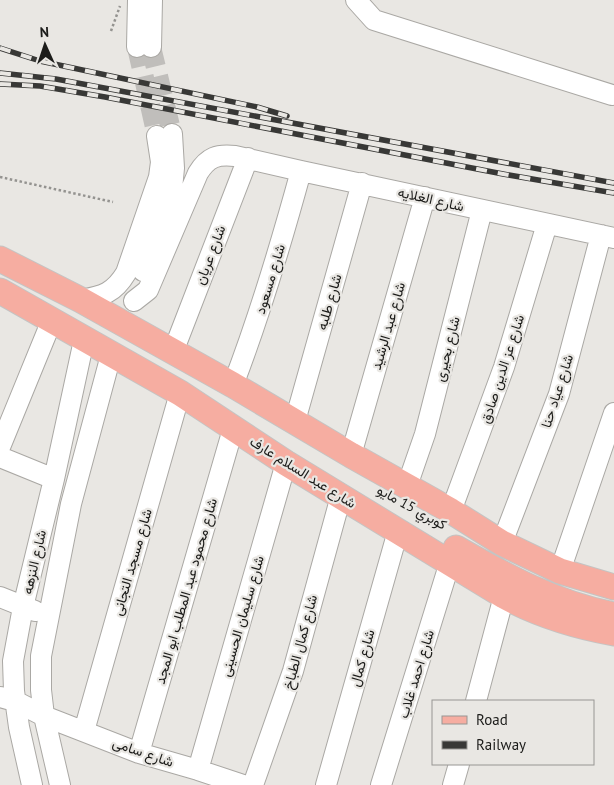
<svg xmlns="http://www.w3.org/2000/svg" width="614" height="785" viewBox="0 0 614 785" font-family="'PT Sans',Vazirmatn,sans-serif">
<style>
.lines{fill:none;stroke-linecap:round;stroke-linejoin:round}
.minor-tunnel{stroke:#c0bebb;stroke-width:20;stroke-dasharray:20 10;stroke-linecap:butt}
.minor-casing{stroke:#aaa8a4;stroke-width:22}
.major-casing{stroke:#c4c4c3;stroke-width:27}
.path{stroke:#949390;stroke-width:2.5;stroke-dasharray:2.5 2.5;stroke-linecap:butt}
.minor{stroke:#fff;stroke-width:20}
.major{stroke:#f6ada1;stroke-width:25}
.rail-casing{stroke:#383836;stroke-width:5.5}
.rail{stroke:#e9e7e3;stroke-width:4;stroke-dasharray:11;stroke-linecap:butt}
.labels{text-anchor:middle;stroke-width:4.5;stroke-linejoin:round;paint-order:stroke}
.street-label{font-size:14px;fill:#1c1c1a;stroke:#e9e7e3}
</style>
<rect width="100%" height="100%" fill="#e9e7e3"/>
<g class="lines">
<path class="minor-tunnel" d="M137,47l20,89
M151,47l21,87"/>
<g class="minor-casing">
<path id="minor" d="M356,0l18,20 238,75
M137,47l1,-47
M151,47l1,-47
M143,271l29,-82 2,-21 -2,-34
M81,300c22,-4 33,-7 45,-27l33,-96 2,-15 -4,-26
M134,301l14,-11 50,-117c10,-16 19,-19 37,-17l66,15 313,67
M173,352l75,-194
M233,385c27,-70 48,-141 68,-214
M295,421l67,-238
M0,447l52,-127
M351,455l74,-258
M0,457l54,22
M407,486l18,-52 57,-224
M451,511l53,-144 43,-143
M502,543l57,-149 42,-159
M560,571l54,-158
M0,597l35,14
M0,697l15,4 29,15 95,37 59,17 45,15
M476,701l28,-105
M84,731l96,-338
M139,753l94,-324
M198,770l88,-307
M32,785l-13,-58 -5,-36 -1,-30 10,-54 31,-128 30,-139
M60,785l-16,-69 -3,-26v-34l30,-152 40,-149
M253,785l40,-114 48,-175
M326,785l72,-254
M381,785l69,-223
M453,785l6,-21"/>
</g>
<g class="major-casing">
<path id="major" d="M0,259l81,41 152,85 118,70 100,56 51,32 58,28 54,16
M0,291l180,102 106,70 218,133c35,19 71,30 110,37
M456,548c51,29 100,56 158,67"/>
</g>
<path class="path" d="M111,31l9,-25
M0,177l113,25"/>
<use href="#minor" class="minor"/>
<use href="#major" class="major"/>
<g class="rail-casing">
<path id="rail" d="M0,48l40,13 217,46 30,9
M0,73l56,6 558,104
M0,84l40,2 65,11 398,77 111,19"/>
</g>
<use href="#rail" class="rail"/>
</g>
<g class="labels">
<g class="street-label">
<text transform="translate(431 199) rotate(13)" y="5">شارع الغلايه</text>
<text transform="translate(210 255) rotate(-69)" y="5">شارع عريان</text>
<text transform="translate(270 279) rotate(-73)" y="5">شارع مسعود</text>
<text transform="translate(329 302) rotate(-74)" y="5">شارع طلبه</text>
<text transform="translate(388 326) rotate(-74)" y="5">شارع عبد الرشيد</text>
<text transform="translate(447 349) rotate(-76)" y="5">شارع بحيرى</text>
<text transform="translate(502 369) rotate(-72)" y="5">شارع عز الدين صادق</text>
<text transform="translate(557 391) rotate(-72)" y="5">شارع عياد حنا</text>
<text transform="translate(303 472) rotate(32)" y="5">شارع عبد السلام عارف</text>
<text transform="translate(412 507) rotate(29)" y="5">كوبري 15 مايو</text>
<text transform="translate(34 562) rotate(-77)" y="5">شارع النزهه</text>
<text transform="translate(132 562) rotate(-74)" y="5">شارع مسجد التجانى</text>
<text transform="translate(186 591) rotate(-74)" y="5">شارع محمود عبد المطلب ابو المجد</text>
<text transform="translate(242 616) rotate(-74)" y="5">شارع سليمان الحسينى</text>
<text transform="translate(300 642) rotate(-75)" y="5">شارع كمال الطباخ</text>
<text transform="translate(362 658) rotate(-74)" y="5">شارع كمال</text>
<text transform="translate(416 674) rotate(-73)" y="5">شارع احمد غلاب</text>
<text transform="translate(143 752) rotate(19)" y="5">شارع سامى</text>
</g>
</g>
<rect x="432" y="700" width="162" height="65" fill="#e9e7e3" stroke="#979693"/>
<rect x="442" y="716" width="25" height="8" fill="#f6ada1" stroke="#979693"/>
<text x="476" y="725" font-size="15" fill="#1c1c1a">Road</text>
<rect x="442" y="741" width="25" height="8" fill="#383836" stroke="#979693"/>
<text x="476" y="750" font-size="15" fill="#1c1c1a">Railway</text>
<g transform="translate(45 45) rotate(357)" stroke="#e9e7e3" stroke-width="4" paint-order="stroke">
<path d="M0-4L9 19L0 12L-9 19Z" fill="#1c1c1a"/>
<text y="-8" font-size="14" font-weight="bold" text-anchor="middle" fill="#1c1c1a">N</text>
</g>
</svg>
